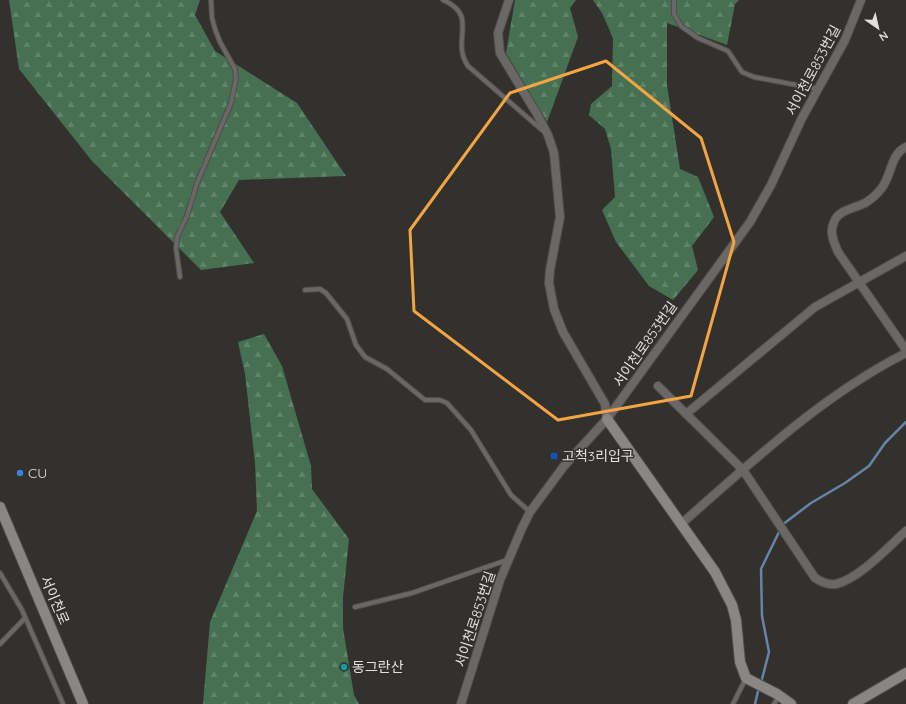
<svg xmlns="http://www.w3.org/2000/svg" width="906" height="704" viewBox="0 0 906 704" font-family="Quicksand,'Noto Sans KR',sans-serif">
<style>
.forest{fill:url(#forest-firs)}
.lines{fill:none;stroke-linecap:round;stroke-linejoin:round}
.stream{stroke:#6783aa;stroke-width:2.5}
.lane-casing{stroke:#4f4d49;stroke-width:6}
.street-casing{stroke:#4f4d49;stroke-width:10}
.secondary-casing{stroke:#4f4d49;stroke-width:12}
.lane{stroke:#6a6867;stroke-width:4}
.street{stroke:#6a6867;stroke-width:8}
.secondary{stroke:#8a8685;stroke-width:10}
.marked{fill:none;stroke:#f3a443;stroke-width:3;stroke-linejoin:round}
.transit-dot{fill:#1a4fb4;stroke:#33312d;stroke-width:1.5}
.shop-dot{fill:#3f7fe0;stroke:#33312d;stroke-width:1.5}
.culture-dot{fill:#0f9aa8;stroke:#33312d;stroke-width:1.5}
.labels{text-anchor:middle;stroke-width:3;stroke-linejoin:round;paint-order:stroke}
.street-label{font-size:14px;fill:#e2e0dd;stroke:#33312d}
.poi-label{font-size:14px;fill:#e2e0dd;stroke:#33312d;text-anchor:start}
</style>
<defs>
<pattern id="forest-firs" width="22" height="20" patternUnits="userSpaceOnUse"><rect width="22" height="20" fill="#467051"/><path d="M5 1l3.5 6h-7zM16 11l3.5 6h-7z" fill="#60846a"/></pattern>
</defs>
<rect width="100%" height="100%" fill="#33312d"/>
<path class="forest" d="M9,0h191l-5,15 20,36 82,52 49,73 -107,4 -19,32 34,51 -53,7 -109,-109 -73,-92z
M515,0h61l-6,8 8,29 -31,85 -41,-69z
M593,0h146l-4,4 -8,41 -60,-22v62l13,84 18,8 16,40 -22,29 6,24 -25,30 -24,-14 -33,-44 -14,-32 13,-13 -4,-48 -6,-20 -16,-14 2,-11 21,-18 1,-48 -11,-25z
M264,334l18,32 29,100 1,23 37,50 -6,58v31l11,67 5,9h-156l7,-82 47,-111 -2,-48 -10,-89 -7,-32z"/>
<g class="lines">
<path class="stream" d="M782,525l29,-22 34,-20 24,-17 16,-23 21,-21
M761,683l8,-31 -7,-36 -1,-47 19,-39
M755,704l4,-17"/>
<g class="lane-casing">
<path id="lane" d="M443,0c37,16 7,40 25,66l74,64
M674,0v14l7,12 17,12 30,13 14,21 12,5 64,12
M180,277l-4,-29 1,-11 10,-21 10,-33 34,-80 5,-24 -1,-10 -15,-27 -5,-13 -3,-11 -1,-18
M305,290l15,-1 6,4 21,26 9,26 9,12 22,12 38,31h15l7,3 24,27 40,65 19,17
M0,573l22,37 41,94
M355,607l57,-14 95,-33
M0,644l25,-26
M733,704l13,-26
M774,704l5,-8"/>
</g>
<g class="street-casing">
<path id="street" d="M509,0l-11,33 2,20 37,61 11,21 6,18 6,64 -10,53 -1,13 5,26 9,23 42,72 2,15
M906,147c-16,7 -14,29 -25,42 -4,5 -11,11 -16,14 -10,5 -27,7 -31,19 -5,11 0,20 4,30l68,98
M658,386l85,84 72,108c6,4 13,7 21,6 23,-5 52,-37 70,-53
M686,414l129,-107 91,-51
M681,524c71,-62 140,-128 225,-171
M461,704l39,-124 22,-52 8,-16 34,-46 43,-47 143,-197 21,-37 31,-67 43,-78 16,-40"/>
</g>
<g class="secondary-casing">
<path id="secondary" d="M607,419l108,153 17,33 4,15 4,42 6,16 31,16 14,10
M0,507l83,197
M853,704l53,-31"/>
</g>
<use href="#lane" class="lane"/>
<use href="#street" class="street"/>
<use href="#secondary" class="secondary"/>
</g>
<path class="marked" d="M606,61l95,77 33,104 -43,154 -133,24 -144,-109 -4,-81 100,-137z"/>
<rect class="transit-dot" x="550" y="452" width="8" height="8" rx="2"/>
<circle class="shop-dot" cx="20" cy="473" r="4"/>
<circle class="culture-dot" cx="344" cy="667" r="4"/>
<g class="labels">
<g class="street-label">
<text transform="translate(813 70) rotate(-62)" y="5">서이천로853번길</text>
<text transform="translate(645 344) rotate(-55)" y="5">서이천로853번길</text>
<text transform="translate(55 600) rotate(67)" y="5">서이천로</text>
<text transform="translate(475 619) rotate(-72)" y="5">서이천로853번길</text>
</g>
<g class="poi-label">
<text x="562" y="461">고척3리입구</text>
<text x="28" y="478">CU</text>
<text x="352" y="672">동그란산</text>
</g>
</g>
<g transform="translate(878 28) rotate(146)" stroke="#33312d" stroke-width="3" paint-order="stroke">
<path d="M0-3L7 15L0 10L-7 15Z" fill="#e2e0dd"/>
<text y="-6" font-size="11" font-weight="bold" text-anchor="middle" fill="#e2e0dd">N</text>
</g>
</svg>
